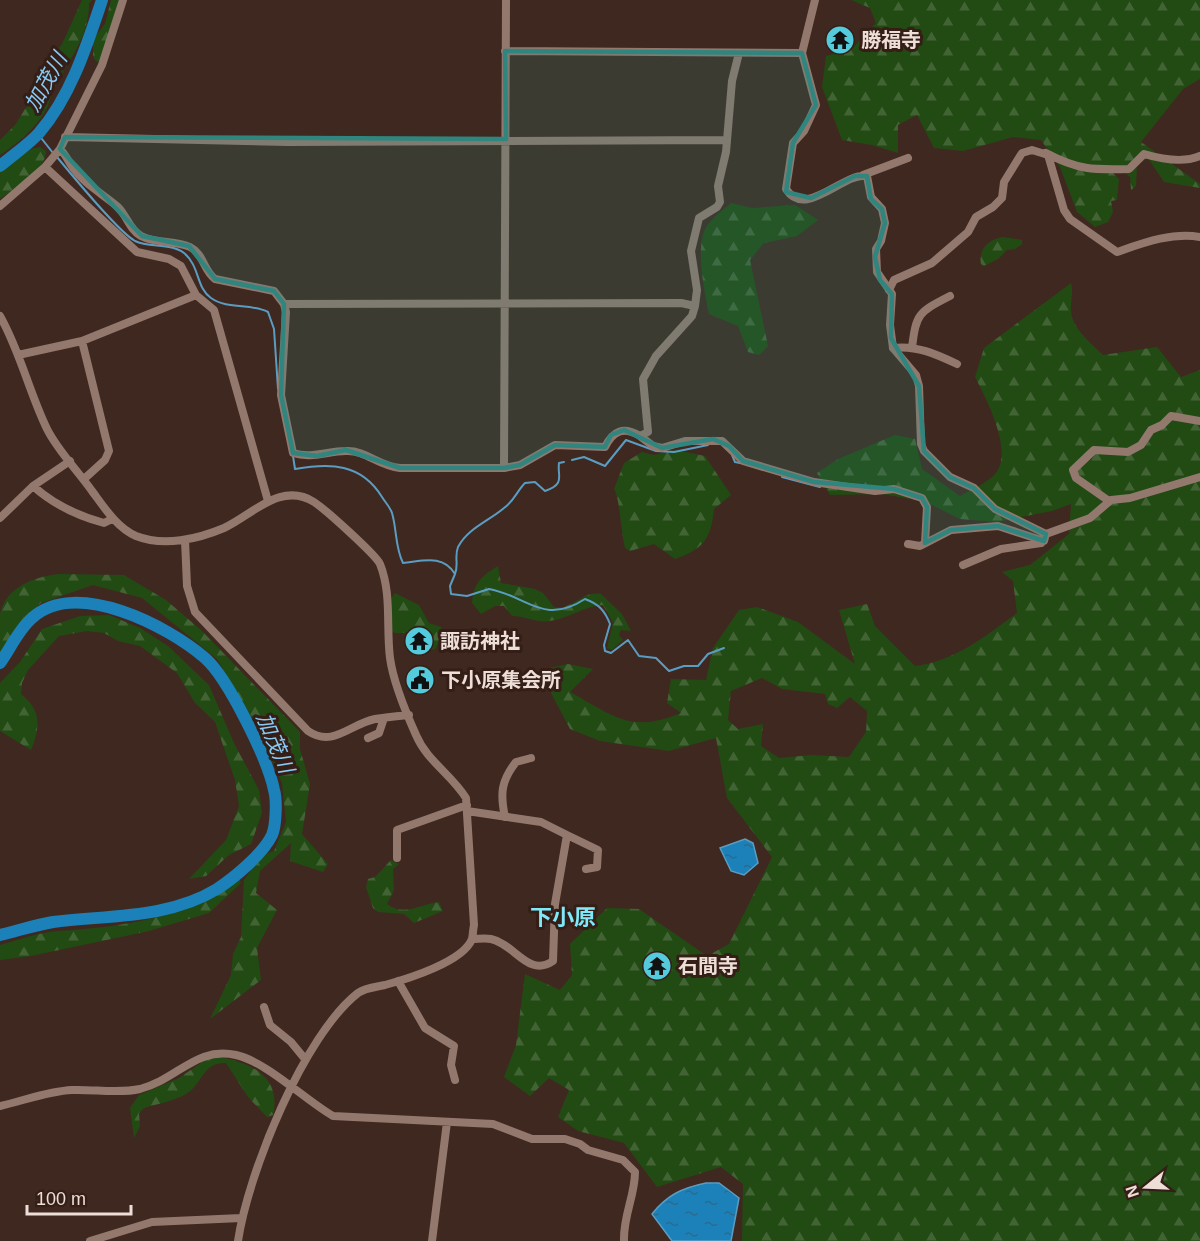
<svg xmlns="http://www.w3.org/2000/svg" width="1200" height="1241" viewBox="0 0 1200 1241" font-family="Helvetica,'Noto Sans JP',sans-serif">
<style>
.forest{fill:url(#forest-firs);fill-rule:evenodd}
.water{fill:url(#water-ripples);stroke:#5a9dc2;stroke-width:1.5}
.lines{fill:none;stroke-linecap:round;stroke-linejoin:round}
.stream{stroke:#5a9dc2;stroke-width:2}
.river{stroke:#1b81b8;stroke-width:12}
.minor{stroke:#93786e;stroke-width:8}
.marked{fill:#30867e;fill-opacity:0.2;stroke:#30867e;stroke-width:4.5;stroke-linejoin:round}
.labels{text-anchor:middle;stroke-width:6;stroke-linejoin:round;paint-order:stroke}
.poi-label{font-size:20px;font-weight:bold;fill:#eeded8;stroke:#341e16;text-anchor:start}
.water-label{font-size:21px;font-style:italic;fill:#88c9f5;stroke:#341e16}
.quarter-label{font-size:22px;font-weight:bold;fill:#7fe8f9;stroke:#341e16}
</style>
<defs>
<pattern id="forest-firs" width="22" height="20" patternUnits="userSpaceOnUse" patternTransform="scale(1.5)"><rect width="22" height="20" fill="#224a13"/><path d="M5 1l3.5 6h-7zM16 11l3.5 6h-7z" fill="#426435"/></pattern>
<pattern id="water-ripples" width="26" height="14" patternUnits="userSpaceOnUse" patternTransform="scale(1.5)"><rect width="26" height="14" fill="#1b81b8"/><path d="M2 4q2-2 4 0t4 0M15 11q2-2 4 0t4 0" fill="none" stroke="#2a6b8e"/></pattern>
</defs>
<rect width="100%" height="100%" fill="#3f2820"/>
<path class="forest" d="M82,0h10l-3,3c0,35 -20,56 -35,85 -4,7 -4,15 -8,22 -10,18 -29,34 -46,45v-15l15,-15 31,-49 -1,-9 17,-23z
M111,0h8l-19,61 -3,1 -4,-5v-18l12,-15z
M851,0h349v79l-17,10 -42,53 59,42v4l-36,-6 -16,-24 -11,7 -1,21 -5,4 -1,-13 -11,-8h-10l10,10 -2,21 -6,1 2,11 -5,10 -13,5 -18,-15 -17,-45 -19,-27 -28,-3 -50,14 -29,-3 -17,-33 -19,10v28l-26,-8 -30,-5 -20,-53 4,-31 26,-7 24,-26 -6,-15z
M40,147l6,4c0,20 -31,37 -46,48v-27l31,-23z
M731,203l21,5 43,-3 23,15 -21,16 -33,7 -14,17 18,86 -9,9 -11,-3 -10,-26 -29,-12c-4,-21 -15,-70 -2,-88 6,-9 16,-16 24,-23z
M1003,237l19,3v4l-7,5 -8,1 -9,9 -14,7 -3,-2c-3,-15 8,-25 22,-27z
M1071,283c3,10 -1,18 0,29 2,17 20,31 32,43l54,-8 24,30 19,-7v871h-458l1,-57 -22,-17 -64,20 -33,-44 -46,-12 -20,-14 11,-27 -20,-12 -19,18 -26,-19 12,-32 9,-71 35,16 12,-15 -2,-31 37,-36 32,1 68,47 22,-12 43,-87 -45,-59 -11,-60 -47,13 -69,-10 -30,-12 -31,-59 29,-6 25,5 -23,23c44,24 60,42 111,21l-14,-10 4,-24 35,1 7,-32 26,-38 18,-3 41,15 57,42 -16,-54 28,-6 8,22 40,40c38,-4 71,-30 102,-53l-4,-32 -11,-9 28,-7 39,-31 2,-30 -19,7 -56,11 -36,-3 -34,-17 -43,-8 -53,1 -13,-22 21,-14 57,-24 20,4 7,30 38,27c10,-6 29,-14 36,-23 17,-23 -9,-73 -21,-96l9,-29zM762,678l20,11 43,5 3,10 9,4 13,-11 17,14 -1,21 -17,25 -38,-2 -32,3 -18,-12 2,-22 -25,5 -10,-9 3,-29z
M676,450l29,6 26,39 -17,14c-3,29 -10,40 -39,50l-21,-15 -24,7 -5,-3c-4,-14 -5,-50 -11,-59l10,-26 18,-11 12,3z
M498,566l3,17 34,6 8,4 11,14c18,4 28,-17 47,-13l21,20 9,17 -10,-1 -2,5 4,5 -11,10 -5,-2 6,-25 -10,-18c-20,1 -34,14 -54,16 -12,2 -24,-5 -37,-5l-8,-10h-9l-14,8 -9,-11c2,-20 8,-26 26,-37z
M58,574l66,1 42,25 35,30 99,102v17l10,35 -8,50 26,30 -5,8 -33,-11 1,-18 -31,28 -4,22 21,17 -20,38 4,32 -51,39 21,-44 2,-21 8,-17 3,-57 18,-25 12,-4 12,-29 -4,-39 -27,-59 -38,-65 -75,-61 -49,-13 -52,18 -17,14 -10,21 -14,14c0,-11 0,-26 0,-38 6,-27 34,-37 58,-40z
M395,593l24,12 10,18 12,4 1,10 -7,12 -4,1 -1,-12c-13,-16 -24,1 -40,-7l2,-34z
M109,615l31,13 28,18 41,39 25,58 25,47 3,23 -11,31 -22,11 -23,21 -17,3 37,-39 13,-34 -4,-26 -20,-58 -20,-19 -18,-30 -37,-27 -22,-5 -14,-8 -17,-2 -28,5 -31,34 -6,13 -1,11c21,16 19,34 10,56l-31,-19v-48l20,-21 22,-33 38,-13z
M391,860l8,4 -6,5 1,21 -7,14c17,13 34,0 52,-2l4,9 -29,12 -10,-9 -26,-2 -5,-4 -7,-21 2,-8 7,-2z
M238,878l3,5 -32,30 -60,18 -118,25 -31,4v-15c19,-5 39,-13 59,-14 62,-4 130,-13 179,-53z
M211,1056c33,4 72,17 62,59l-6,2 -19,-20 -22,-34c-24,-1 -23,21 -40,31 -12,7 -29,10 -42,14l-5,5 1,13 -6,12 -4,-30 9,-13 40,-17z"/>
<path class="water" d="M745,839l8,4 5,20 -14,12 -13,-4 -11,-23z
M706,1183h13l20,15 -8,43h-59l-20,-27c15,-19 30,-26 54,-31z"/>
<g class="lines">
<path class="stream" d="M38,134l15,19
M57,157c14,17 62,75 78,84 14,7 36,2 49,12 16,13 12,35 27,45 17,12 40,5 57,14l6,17 4,60
M732,455l3,7 5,1
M293,456l2,13c35,-6 66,-6 87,28 3,5 8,10 10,16 5,17 3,34 11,50 20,-2 40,-9 52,11l-5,12 1,8 16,2 22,-7c39,7 54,37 96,10 14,5 20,12 25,25l-6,21 1,6 6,2 17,-13 11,16 17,2 13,13 15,-5h14l10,-12 16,-6
M572,460l12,-3 21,9 21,-26 30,11 18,1 34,-7
M782,477l38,10
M455,574c4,-10 -1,-17 3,-27 10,-19 31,-26 46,-39 10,-7 13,-17 21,-25l10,-1 10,9c21,-7 12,-15 14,-28l5,-1"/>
<path class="river" d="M0,166c13,-11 28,-21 39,-33 32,-37 48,-88 63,-133
M0,663c10,-14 19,-34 32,-45 44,-40 136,8 173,40 23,20 63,102 69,132 3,10 2,36 -2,45 -9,19 -38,43 -55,54 -49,30 -110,26 -164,33 -18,3 -36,9 -53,13"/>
<path class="minor" d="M815,0l-13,53 14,52 -12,26 -11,12 -7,46c20,31 57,-17 81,-13l4,21 11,12 3,14 -4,18 -5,8 1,23 15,22 -2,31 3,23c23,-3 43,6 64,16
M505,51l297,2
M65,137l223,5 438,-2
M60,149c6,6 8,12 13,19 11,16 30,26 45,39 9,9 11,22 23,29 15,8 34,4 49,11 14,7 13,23 25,32l59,12 10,13 2,8 -5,83 12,58c19,6 34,-2 53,-2 20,-1 32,15 54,17h104l16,-3 35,-20 50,2c8,-16 18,-21 35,-11l8,-4 -5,-53 13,-23 36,-40 3,-10 2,-16 -6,-39 8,-33 18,-11 3,-5 -2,-16 8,-34 6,-71 7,-28
M1046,153c32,17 47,17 83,16l15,-15c17,5 40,9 56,2
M45,167l92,85 32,7 12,7 15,29 18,15 54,191
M863,175l45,-17
M0,206l45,-39 15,-18 42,-84 21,-65
M889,290l5,-10 38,-17 36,-31 8,-15 17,-10 9,-9 2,-16 18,-29 10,-3 16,5 16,55 6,9 47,33c26,-9 55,-20 83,-15
M284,304l397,-1 14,3
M0,316c20,35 29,76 47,113 11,22 31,42 45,62 12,16 25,37 44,45 28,11 62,3 88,-8 28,-13 57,-47 90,-26 11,7 62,53 66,62 12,30 6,63 10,94 3,22 17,57 26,77 11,26 35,39 50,63l8,127c-1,4 -1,10 -2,14 -9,23 -65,40 -87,46 -9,2 -20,3 -27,8 -54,42 -110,180 -120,248
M82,341l27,110 -4,9 -21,19
M893,348l23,27 3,11 2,58 3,7 26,26 24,11 21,21 51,25
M912,348c4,-35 7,-36 38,-52
M18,355l64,-14 114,-46
M640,436l13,10 9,2 23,-7h37l21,20 71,21 61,9 19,-2 28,9 5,9 -2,36
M504,468l2,-468
M33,486c20,18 45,30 71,37l8,-4
M1109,501l-33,-23 -3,-8 21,-20 34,2 13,-7 10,-15 11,-5 9,-9 29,5
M0,518l33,-32 37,-25
M185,540l2,46 8,26 113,119c25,17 42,-7 67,-12 11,-2 23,-3 34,-4
M908,544l12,2 31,-16 47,-4 46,15 2,-7 44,-16 21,-18 19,-2 70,-21
M963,565l38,-16 40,-6
M368,738l11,-5 5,-15
M467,811l74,11 26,13 -12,69 -2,57c-25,17 -38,-17 -62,-22 -6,-1 -13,0 -19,0
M505,817c-5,-23 -4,-36 11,-55l15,-4
M567,835l31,15 -1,17 -11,2
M397,858v-28l70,-25
M398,981l27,47 29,18 -3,19 4,15
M264,1007l6,18 21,17 14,17
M0,1106c23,-5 48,-15 72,-16 22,-1 46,4 68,-1 38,-10 56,-43 96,-34 31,7 69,45 97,61l160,8 39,15h33l15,5 8,6 35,10 12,12c0,24 -12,44 -11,69
M90,1241l62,-19 89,-4
M432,1241l15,-119"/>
</g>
<path class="marked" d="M505,51l297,2 14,52 -23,38 -7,49 25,6 44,-22h12l4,23 11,10 3,14 -10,34 5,23 12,14 -1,44 28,48 5,65 26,26 24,11 21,21 51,25 -2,7 -46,-15 -47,4 -26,13 2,-36 -5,-9 -28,-9 -80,-7 -71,-21 -14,-15 -16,-7 -51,9 -38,-18 -13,5 -6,12 -50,-2 -35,20 -16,3h-104l-54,-18 -29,6 -24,-3 -12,-58 3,-91 -10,-13 -59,-12 -26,-33 -47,-10 -82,-87 5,-12 441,2z"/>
<defs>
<g id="temple-disc" transform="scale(1.5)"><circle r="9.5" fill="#54cadd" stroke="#341e16"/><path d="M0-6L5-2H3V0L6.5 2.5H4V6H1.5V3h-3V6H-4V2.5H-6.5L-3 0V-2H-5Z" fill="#111"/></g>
<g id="civic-disc" transform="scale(1.5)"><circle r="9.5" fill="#54cadd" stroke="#341e16"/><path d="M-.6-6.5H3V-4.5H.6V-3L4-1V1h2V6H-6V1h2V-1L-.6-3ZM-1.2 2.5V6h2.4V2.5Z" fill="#111"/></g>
</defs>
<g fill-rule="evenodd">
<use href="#temple-disc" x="840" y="40"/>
<use href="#temple-disc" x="419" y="641"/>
<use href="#civic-disc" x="420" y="680"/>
<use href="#temple-disc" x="657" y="966"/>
</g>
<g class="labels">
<g class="poi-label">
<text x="861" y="47">勝福寺</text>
<text x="440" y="648">諏訪神社</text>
<text x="441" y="687">下小原集会所</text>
<text x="678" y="973">石間寺</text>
</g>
<g class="water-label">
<text transform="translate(46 82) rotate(-61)" y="7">加茂川</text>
<text transform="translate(275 743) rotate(67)" y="7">加茂川</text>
</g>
<g class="quarter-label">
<text x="563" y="925">下小原</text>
</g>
</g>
<g transform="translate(1146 1187) rotate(252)" stroke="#341e16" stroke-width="4.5" paint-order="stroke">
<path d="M0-4.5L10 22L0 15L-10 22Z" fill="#eeded8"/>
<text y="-9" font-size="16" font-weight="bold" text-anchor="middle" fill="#eeded8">N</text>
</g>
<path d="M27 1205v9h104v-9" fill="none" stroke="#eeded8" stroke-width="3"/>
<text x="36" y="1205" font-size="18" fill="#eeded8" stroke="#341e16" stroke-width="4.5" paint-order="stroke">100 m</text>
</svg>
